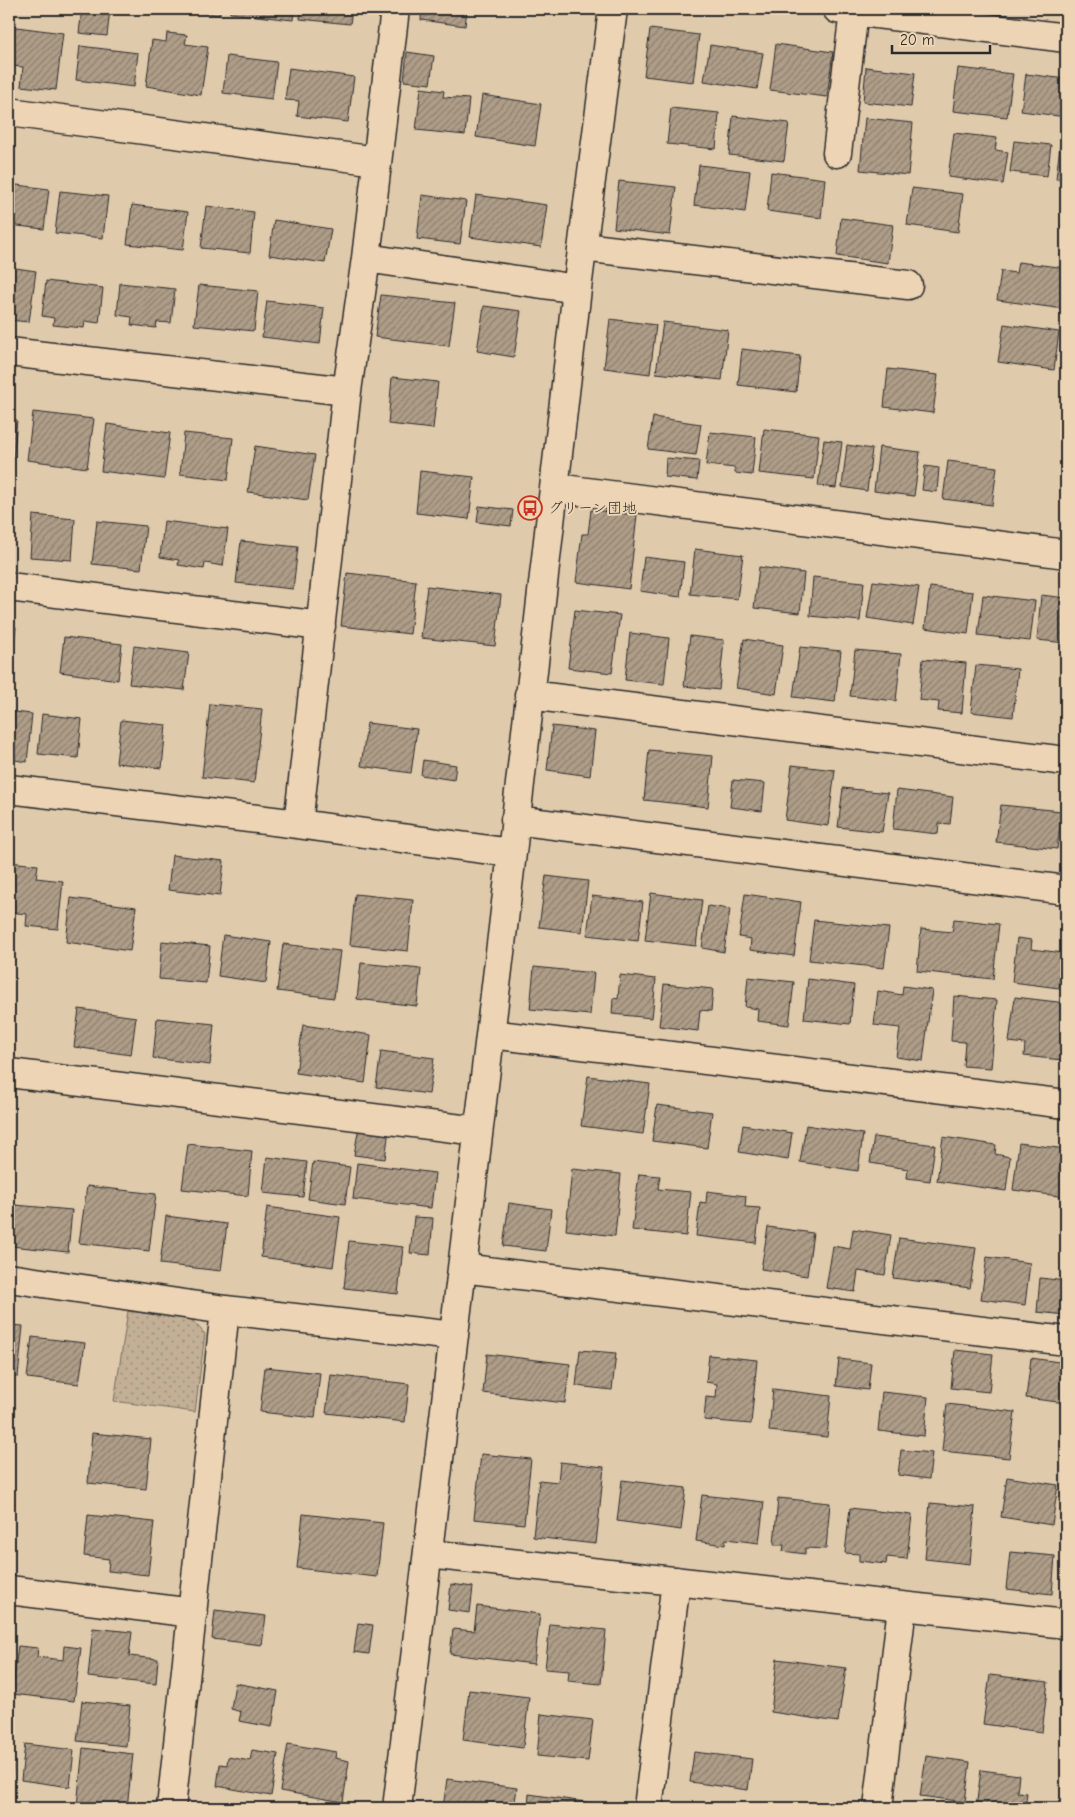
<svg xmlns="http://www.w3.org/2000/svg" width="1075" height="1817" viewBox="0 0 1075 1817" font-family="'Comic Neue','Klee One',sans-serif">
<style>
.green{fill:url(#green-dots);stroke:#766d60}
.building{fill:url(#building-hatch);stroke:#2b2b2b}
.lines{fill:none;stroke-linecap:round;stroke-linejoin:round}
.minor-casing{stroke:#2b2b2b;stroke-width:31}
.minor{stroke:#ecd4b4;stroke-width:28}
.labels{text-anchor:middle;stroke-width:4;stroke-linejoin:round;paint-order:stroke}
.poi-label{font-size:15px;fill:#2b2b2b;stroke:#ecd4b4;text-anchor:start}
</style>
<defs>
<pattern id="green-dots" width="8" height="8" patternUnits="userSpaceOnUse" patternTransform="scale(1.25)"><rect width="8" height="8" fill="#c2af96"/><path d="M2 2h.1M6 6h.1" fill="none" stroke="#9e8f7b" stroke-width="1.8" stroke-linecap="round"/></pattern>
<pattern id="building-hatch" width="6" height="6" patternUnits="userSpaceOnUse" patternTransform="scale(1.25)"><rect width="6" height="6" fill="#ae9d88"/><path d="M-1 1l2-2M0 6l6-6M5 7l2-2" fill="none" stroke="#8e806f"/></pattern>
</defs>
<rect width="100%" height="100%" fill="#e0caac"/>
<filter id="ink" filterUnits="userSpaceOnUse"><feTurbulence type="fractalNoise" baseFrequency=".02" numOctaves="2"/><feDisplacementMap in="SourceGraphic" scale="10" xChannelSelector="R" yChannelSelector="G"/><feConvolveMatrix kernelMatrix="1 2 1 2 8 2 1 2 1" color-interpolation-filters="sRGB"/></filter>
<g filter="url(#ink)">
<path class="green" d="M128,1311l63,8 14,15 -10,78 -81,-11z"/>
<path class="building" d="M82,9h28l-3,27 -28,-3z
M158,9h62v6z
M230,9h64l-1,11 -63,-7z
M301,9h51l-2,15 -50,-5z
M422,9h45l-2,17 -44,-6z
M1036,9h30v5l-30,-4z
M9,26l54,7 -7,57 -35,-4 2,-19 -14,-1z
M650,29l49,6 -6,47 -49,-6z
M167,33l20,2 -2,9 23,3 -7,48 -55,-9 6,-46 14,2z
M776,44l57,8 -6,45 -57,-7z
M710,45l53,8 -6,36 -53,-8z
M80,46l58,7 -4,34 -58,-7z
M407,52l27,4 -4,28 -26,-3z
M227,56l50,6 -5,37 -49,-6z
M866,67l49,6 -4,34 -48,-5z
M289,68l65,9 -6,45 -51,-6 2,-15 -14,-1z
M958,68l55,6 -6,43 -54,-6z
M1026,74l40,5v38l-45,-6z
M421,88l23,3 -1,6 26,2 -4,36 -49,-5z
M482,95l59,9 -6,42 -59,-9z
M671,108l48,5 -3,36 -49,-5z
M733,116l56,7 -5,38 -55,-6z
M865,118l48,5 -5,52 -48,-5z
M954,133l43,5 -2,12 13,2 -5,32 -55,-7z
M1014,141l37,4 -4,31 -37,-4z
M1060,146l6,1v33l-10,-1z
M699,165l51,6 -5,41 -51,-7z
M771,172l54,7 -4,39 -54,-7z
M619,181l57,6 -6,48 -56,-7z
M9,184l40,5 -5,40 -35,-4z
M912,188l51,6 -5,38 -51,-7z
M60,191l48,5 -5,42 -48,-5z
M422,195l44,6 -6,43 -43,-5z
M476,195l71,10 -6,42 -71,-10z
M1065,201h1v29l-5,-1z
M132,205l56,7 -5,38 -56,-6z
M206,206l48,6 -4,41 -49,-5z
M841,218l52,7 -5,38 -51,-7z
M274,220l57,9 -6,34 -56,-8z
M1018,262l48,6v24l-2,17 -67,-9 4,-29 15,2z
M9,267l27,4 -7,51 -20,-2z
M46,281l57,7 -4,35 -14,-2 -1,7 -31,-3 1,-7 -12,-2z
M120,283l55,6 -4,34 -14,-1 -1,6 -25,-3 1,-8 -15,-2z
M199,285l59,6 -4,40 -60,-6z
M381,295l74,8 -6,43 -74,-9z
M267,301l57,7 -4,36 -58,-7z
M484,306l37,5 -7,46 -37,-6z
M610,319l46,6 -6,49 -46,-6z
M663,322l65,8 -6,50 -66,-7z
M1004,324l55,8 -5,38 -56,-8z
M742,349l58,7 -4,36 -58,-7z
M888,369l50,6 -5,38 -49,-6z
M392,377l46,5 -5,47 -45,-5z
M33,412l61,7 -7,49 -60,-8z
M653,417l48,7 -5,31 -48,-6z
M9,419l8,1 -4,40h-4z
M107,424l63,9 -6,46 -63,-8z
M764,429l55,6 -5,44 -55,-6z
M710,432l46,5 -4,38 -17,-2v-5l-29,-3z
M184,433l49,5 -5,42 -48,-6z
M824,440l18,2 -6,46 -18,-2z
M847,445l25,4 -5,42 -25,-4z
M255,446l60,9 -7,45 -60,-8z
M879,447l41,5 -6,44 -40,-5z
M666,458l33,3 -2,19 -32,-3z
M948,461l49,6 -5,38 -49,-6z
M925,466l14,2 -2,24 -15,-2z
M420,471l54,6 -5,42 -53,-6z
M479,506l34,4 -2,16 -34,-4z
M591,510l46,5 -8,74 -53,-7 6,-48h6z
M33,515l42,4 -3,41 -42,-3z
M97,521l49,5 -5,43 -49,-5z
M164,521l64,8 -5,37 -18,-3 -1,6 -26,-4 1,-5 -19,-3z
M241,541l57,6 -5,42 -57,-6z
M695,549l48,6 -6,44 -47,-5z
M644,557l40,5 -4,35 -40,-6z
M759,567l45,6 -4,40 -46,-5z
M347,573l69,8 -6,53 -69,-8z
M813,577l51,5 -4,39 -50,-5z
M873,581l46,6 -6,38 -46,-7z
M427,586l74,9 -6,51 -74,-8z
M930,587l43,5 -5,42 -43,-6z
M983,595l52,6 -5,40 -52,-6z
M1041,595l25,3v45l-29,-3z
M575,610l45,5 -8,58 -44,-5z
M9,626l7,1 -5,44h-2z
M630,633l39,5 -5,46 -39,-4z
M690,636l34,4 -5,50 -35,-4z
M64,637l58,7 -4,36 -58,-8z
M744,639l39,6 -7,49 -40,-6z
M134,646l55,7 -5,37 -55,-6z
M800,647l41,4 -6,51 -42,-5z
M855,650l46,4 -5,47 -46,-5z
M923,659l43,4 -4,50 -24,-2 1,-9 -20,-2z
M976,665l42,4 -5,48 -42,-5z
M210,704l52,5 -8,74 -52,-6z
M14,712l18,2 -5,48 -18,-3z
M42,714l40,5 -4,39 -40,-4z
M121,720l45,5 -4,43 -46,-5z
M367,723l50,6 -6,44 -50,-7z
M552,726l43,5 -5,45 -43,-6z
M649,750l64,6 -5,51 -64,-7z
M423,760l33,5 -2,15 -33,-5z
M792,765l43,5 -7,56 -43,-6z
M733,780l32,3 -3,28 -32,-4z
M843,788l45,5 -6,39 -44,-5z
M897,790l56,7 -3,27 -11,-1 -1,11 -45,-5z
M1001,805l61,6 -5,38 -61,-7z
M172,855l52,6 -4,35 -52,-6z
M9,862l29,3 -2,13 27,3 -5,48 -32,-3 1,-12 -18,-2z
M546,876l42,5 -6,51 -43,-5z
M651,893l51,7 -6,46 -51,-6z
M355,894l58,6 -5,51 -58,-6z
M745,894l56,8 -7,54 -44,-6 1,-11 -12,-2z
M592,896l51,6 -5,39 -51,-6z
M71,898l65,9 -6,44 -64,-9z
M708,906l22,3 -6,43 -22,-4z
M954,919l45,5 -6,55 -76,-8 4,-42 31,3z
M814,920l75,8 -5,40 -75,-8z
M223,935l48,7 -5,41 -48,-7z
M1017,938l15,2 -1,9 33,4 -5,35 -47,-6z
M162,941l48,5 -4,37 -47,-4z
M283,944l57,7 -6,47 -57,-7z
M361,963l60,6 -4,37 -60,-7z
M534,967l60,6 -4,42 -60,-6z
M620,975l36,4 -4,39 -40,-4 1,-16 5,1z
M748,977l46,5 -5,43 -32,-4 1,-12 -13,-2z
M808,979l46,6 -4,39 -46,-5z
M664,984l49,5 -2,22 -11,-1 -2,21 -39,-5z
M903,986l29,4 -9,71 -27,-4 4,-29 -26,-3 4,-34 24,4z
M954,996l43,4 -6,68 -28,-2 2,-24 -14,-1z
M1015,997l51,6v25l-4,32 -38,-4 1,-12 -16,-2z
M79,1009l57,8 -5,38 -57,-8z
M157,1018l57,6 -4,41 -57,-7z
M303,1025l68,10 -6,48 -69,-10z
M381,1051l53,7 -5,36 -53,-7z
M588,1076l62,8 -7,50 -62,-8z
M657,1105l55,7 -5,36 -55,-7z
M743,1125l49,8 -4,27 -49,-8z
M806,1125l57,9 -5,37 -58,-9z
M359,1126l30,4 -4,29 -31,-4z
M874,1137l61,8 -5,36 -23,-3 1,-9 -38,-6z
M943,1137l53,8 -1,9 15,3 -4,34 -69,-10z
M1019,1143l47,6v48l-53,-7z
M188,1144l64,7 -4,45 -66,-7z
M267,1157l40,5 -4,35 -40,-4z
M313,1162l37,5 -5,37 -37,-5z
M357,1163l78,10 -4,35 -78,-9z
M572,1169l49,5 -6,62 -49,-6z
M639,1174l21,2 -2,13 33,3 -5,44 -54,-6z
M87,1186l69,8 -7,57 -70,-8z
M707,1191l39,5 -1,11 15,1 -4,35 -60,-7 4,-34 6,1z
M509,1203l42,6 -5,42 -43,-5z
M15,1205l57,5 -4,42 -57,-6z
M267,1207l73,10 -7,50 -72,-10z
M166,1216l61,8 -6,47 -61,-7z
M414,1217l19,1 -3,37 -20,-2z
M768,1227l45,6 -6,43 -46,-7z
M853,1229l38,6 -6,40 -27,-4 -3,21 -29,-4 7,-42 17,3z
M899,1238l77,10 -6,40 -77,-10z
M349,1241l54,6 -5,47 -54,-6z
M987,1257l43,6 -5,42 -44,-6z
M1040,1278l26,3v34l-29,-3z
M9,1325l14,1 -5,51 -9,-1z
M32,1337l53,6 -6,41 -52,-6z
M580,1350l36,3 -4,37 -36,-4z
M955,1350l38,4 -4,38 -38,-4z
M487,1354l83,10 -5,39 -82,-10z
M709,1355l48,5 -6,64 -47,-4 2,-23 10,1 1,-14 -11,-2z
M1031,1358l35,5v40l-40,-5z
M839,1359l32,4 -3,27 -32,-4z
M265,1367l55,6 -5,45 -55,-6z
M331,1375l78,9 -4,38 -79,-9z
M773,1389l58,7 -4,41 -58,-6z
M882,1392l46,5 -4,39 -46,-5z
M947,1404l68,8 -6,46 -67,-7z
M92,1433l59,6 -5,50 -58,-6z
M901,1450l31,3 -3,26 -31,-4z
M481,1454l50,5 -7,65 -50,-5z
M560,1462l44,5 -8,77 -63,-7 6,-57 19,2z
M1007,1477l51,8 -6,40 -51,-8z
M622,1480l64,8 -5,42 -64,-9z
M702,1495l62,7 -5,41 -33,-4 -1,6 -29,-4z
M778,1498l52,5 -4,46 -21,-1v6l-22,-3 1,-6h-10z
M930,1503l45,4 -5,57 -45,-5z
M850,1508l62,7 -5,44 -20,-2 -1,7 -27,-3v-7l-14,-1z
M303,1514l80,9 -6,54 -80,-9z
M88,1515l66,7 -6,53 -40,-4 1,-12 -25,-3z
M1010,1552l45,4 -3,38 -46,-5z
M451,1584l22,3 -3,26 -22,-3z
M477,1606l63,8 -6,50 -84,-10 3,-25 21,2z
M215,1610l51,6 -4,29 -50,-6z
M358,1623l15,2 -4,29 -15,-2z
M550,1624l56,6 -5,54 -33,-3 1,-10 -24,-2z
M93,1628l39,4 -3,24 29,3 -2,25 -68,-7z
M18,1646l20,2 -1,9 26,3 1,-14 17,2 -7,53 -62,-7z
M777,1659l69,9 -8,54 -67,-10z
M990,1675l58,7 -6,50 -59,-8z
M235,1683l43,8 -6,36 -33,-6 2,-9 -10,-3z
M469,1690l60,7 -6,51 -60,-8z
M82,1701l48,5 -4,40 -49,-5z
M541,1714l52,6 -5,41 -51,-5z
M9,1737h6l-4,45h-2z
M25,1744l49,6 -4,37 -49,-7z
M288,1744l48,8 -1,6 14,3 -6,41 -63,-11z
M83,1748l50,6 -6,54h-29l-21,-2z
M252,1750l26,4 -7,42 -54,-10 3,-22 7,1 1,-8 22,4z
M694,1752l58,7 -4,31 -58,-8z
M926,1756l44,6 -5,40 -45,-6z
M981,1770l38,5 -2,17 10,1 -2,15h-49z
M447,1779l70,9 -3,20h-71z
M529,1794l63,9 -1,5h-63z"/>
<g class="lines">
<g class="minor-casing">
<path id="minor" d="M837,9l229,29
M9,112l368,49
M837,153l17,-142
M583,247l325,38
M366,258l211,31
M9,352l338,39
M556,488l510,66
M9,587l312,39
M529,695l537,66
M9,789l289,35 214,29
M515,820l551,70
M298,824l49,-433 19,-133 29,-249
M491,1034l575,70
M9,1073l469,58
M462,1268l604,73
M9,1278l216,32 229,26
M428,1554l638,70
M9,1590l184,23
M171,1808l54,-498
M397,1808l115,-955 65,-564 36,-280
M648,1808l28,-227
M878,1808l24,-201"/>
</g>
<use href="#minor" class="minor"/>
</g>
</g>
<defs>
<g id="bus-ring" transform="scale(1.25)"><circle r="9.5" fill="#ecd4b4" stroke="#c8321e" stroke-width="1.5"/><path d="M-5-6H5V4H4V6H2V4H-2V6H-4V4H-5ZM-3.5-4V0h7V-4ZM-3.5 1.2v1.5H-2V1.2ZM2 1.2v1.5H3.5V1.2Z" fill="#c8321e"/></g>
</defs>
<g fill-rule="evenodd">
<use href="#bus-ring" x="530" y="508"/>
</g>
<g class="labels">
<g class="poi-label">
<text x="548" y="513">グリーン団地</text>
</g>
</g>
<rect width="1075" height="1817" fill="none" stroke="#ecd4b4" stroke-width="30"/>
<rect x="15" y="15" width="1045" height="1787" fill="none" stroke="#2b2b2b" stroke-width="2" filter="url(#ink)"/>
<path d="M892 45v8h98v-8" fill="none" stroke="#2b2b2b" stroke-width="2.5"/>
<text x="900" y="45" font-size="15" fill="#2b2b2b" stroke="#ecd4b4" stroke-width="4" paint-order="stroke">20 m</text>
</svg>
